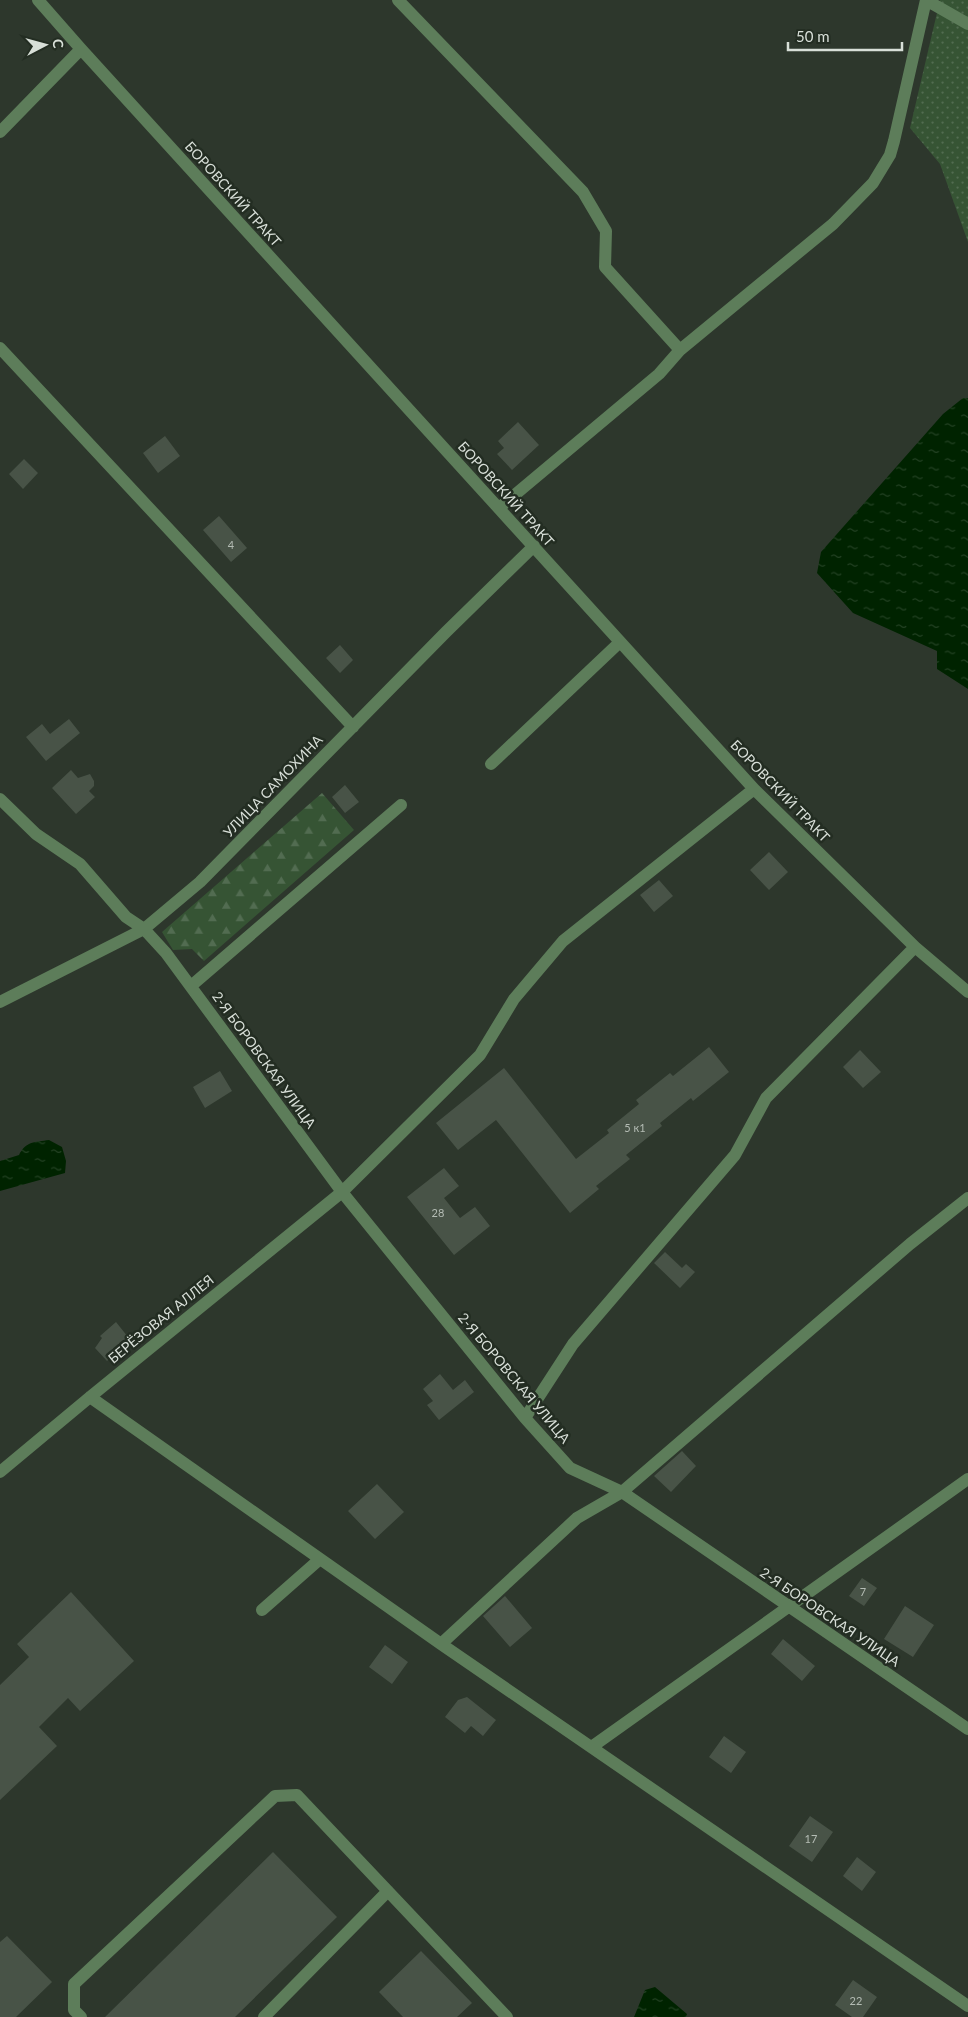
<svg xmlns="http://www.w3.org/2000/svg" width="968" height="2017" viewBox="0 0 968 2017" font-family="Lato,sans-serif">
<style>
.green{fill:url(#green-dots)}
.forest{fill:url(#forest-firs)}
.water{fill:url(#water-ripples)}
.building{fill:#485347}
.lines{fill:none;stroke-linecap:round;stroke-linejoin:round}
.minor{stroke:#5d7d5a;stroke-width:12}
.labels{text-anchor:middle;stroke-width:5;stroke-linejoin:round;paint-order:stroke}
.number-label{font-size:11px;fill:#b4bcb4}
.street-label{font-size:14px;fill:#d8dfd8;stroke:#232d22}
</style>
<defs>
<pattern id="green-dots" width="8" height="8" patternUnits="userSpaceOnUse" patternTransform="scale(1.25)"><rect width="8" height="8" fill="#365434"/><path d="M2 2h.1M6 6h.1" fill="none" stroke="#526c51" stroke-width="1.8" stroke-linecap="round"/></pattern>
<pattern id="forest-firs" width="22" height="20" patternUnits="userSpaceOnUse" patternTransform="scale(1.25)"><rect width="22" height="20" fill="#365434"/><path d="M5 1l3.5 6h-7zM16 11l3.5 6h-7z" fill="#526c51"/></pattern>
<pattern id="water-ripples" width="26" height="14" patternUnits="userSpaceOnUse" patternTransform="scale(1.25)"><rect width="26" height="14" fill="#002300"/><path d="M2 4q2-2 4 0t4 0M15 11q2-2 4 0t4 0" fill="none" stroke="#244224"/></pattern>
</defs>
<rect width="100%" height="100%" fill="#2d372c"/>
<path class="green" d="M940,0h28v242l-28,-78 -30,-36z"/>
<path class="forest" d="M322,793l32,37 -150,131 -12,-12 -19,1 -11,-18z"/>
<path class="water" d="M963,398h5v291l-31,-20v-18l-84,-38 -36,-40 4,-21 122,-138z
M49,1140l13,7 4,14 -1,12 -65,18v-30l19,-6c7,-14 16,-13 30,-15z
M655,1987l32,27 -1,3h-52l11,-27z"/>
<path class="building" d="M518,422l21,23 -27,25 -15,-16 7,-6 -6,-7z
M165,436l15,20 -22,17 -15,-20z
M24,459l14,14 -15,16 -14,-15z
M219,516l28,32 -16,14 -28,-32z
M340,645l13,15 -13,13 -14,-15z
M69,719l11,14 -34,28 -20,-24 16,-13 8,10z
M71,770l7,8 12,-4 4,7v5l-5,5 6,6 -19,17 -24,-26z
M345,785l14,17 -14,11 -13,-16z
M769,852l19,20 -19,18 -19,-20z
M659,880l14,16 -19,16 -14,-17z
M709,1047l20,25 -36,29 -2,-3 -31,25 2,3 -36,29 4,4 -34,27 3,3 -29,24 -74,-93 -38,30 -22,-27 68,-55 72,91 33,-26 -2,-3 32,-26 -3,-4 34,-27 3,3z
M860,1050l21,22 -18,16 -20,-21z
M220,1071l12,20 -27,17 -12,-21z
M444,1168l15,18 -15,12 16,20 15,-11 15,19 -36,29 -47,-58z
M665,1252l17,16 4,-4 9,8 -15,16 -26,-25z
M116,1322l12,15 -14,12 3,3 -10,9 -12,-13 7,-10 -2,-2z
M440,1374l13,16 12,-10 9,12 -35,28 -12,-15 6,-4 -10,-12z
M682,1451l14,15 -25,26 -17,-16z
M377,1484l27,28 -29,27 -27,-28z
M862,1578l15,10 -13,18 -15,-10z
M71,1592l63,69 -54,50 -12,-13 -29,29 18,19 -57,54v-115l29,-28 -12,-13z
M505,1596l27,32 -22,19 -27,-31z
M905,1606l29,19 -21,32 -29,-18z
M783,1639l32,27 -13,15 -31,-27z
M385,1645l23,17 -16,22 -23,-17z
M467,1697l29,23 -13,16 -12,-10 -6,7 -20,-16 13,-17z
M724,1736l22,16 -15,21 -22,-16z
M810,1816l23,16 -21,30 -23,-16z
M273,1852l64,65 -102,100h-130z
M857,1857l19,15 -14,19 -19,-15z
M7,1936l45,46 -36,35h-16v-75z
M421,1951l51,52 -15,14h-54l-24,-25z
M853,1980l24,17 -14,20h-11l-17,-12z"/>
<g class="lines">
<path class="minor" d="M38,0l43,49 673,740 161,158 53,45
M398,0l185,192 23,39 -1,36 75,83
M926,0l42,24
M0,132l81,-83
M0,348l353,379
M499,508l160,-134 21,-24 153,-126 40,-41 17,-28 4,-14 32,-141
M491,764l129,-122
M0,799l36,35 44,30 46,53 18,12 22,24 176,239 183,226 45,50 52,24 346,237
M191,986l210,-181
M0,1002l144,-73 56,-47 246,-250 88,-86
M90,1397l351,247 527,362
M525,1418l48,-74 162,-189 31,-57 149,-151
M0,1472l90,-75 252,-205 138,-137 34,-56 49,-58 191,-152
M262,1610l58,-51
M441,1644l136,-126 45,-26 288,-248 58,-46
M593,1746l375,-267
M81,2017l-7,-7v-26l201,-188 22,-1 210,222
M264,2017l124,-126"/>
</g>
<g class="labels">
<g class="number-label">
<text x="231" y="549">4</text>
<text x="635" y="1132">5 к1</text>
<text x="438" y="1217">28</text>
<text x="863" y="1596">7</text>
<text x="811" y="1843">17</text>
<text x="856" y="2005">22</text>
</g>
<g class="street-label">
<text transform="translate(233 194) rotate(48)" y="5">БОРОВСКИЙ ТРАКТ</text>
<text transform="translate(506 494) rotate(48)" y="5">БОРОВСКИЙ ТРАКТ</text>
<text transform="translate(273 786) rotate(-46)" y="5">УЛИЦА САМОХИНА</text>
<text transform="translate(780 791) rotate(46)" y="5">БОРОВСКИЙ ТРАКТ</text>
<text transform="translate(264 1060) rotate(54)" y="5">2-Я БОРОВСКАЯ УЛИЦА</text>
<text transform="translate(161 1319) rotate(-39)" y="5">БЕРЁЗОВАЯ АЛЛЕЯ</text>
<text transform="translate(514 1378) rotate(50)" y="5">2-Я БОРОВСКАЯ УЛИЦА</text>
<text transform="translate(830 1617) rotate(34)" y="5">2-Я БОРОВСКАЯ УЛИЦА</text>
</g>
</g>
<g transform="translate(45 45) rotate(84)" stroke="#232d22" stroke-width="4" paint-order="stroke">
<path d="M0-4L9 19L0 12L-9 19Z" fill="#d8dfd8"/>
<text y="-8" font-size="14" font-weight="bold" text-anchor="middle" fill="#d8dfd8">С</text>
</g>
<path d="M788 42v8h114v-8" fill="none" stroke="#d8dfd8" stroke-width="2.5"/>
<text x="796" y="42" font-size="15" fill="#d8dfd8" stroke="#232d22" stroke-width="4" paint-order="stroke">50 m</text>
</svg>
